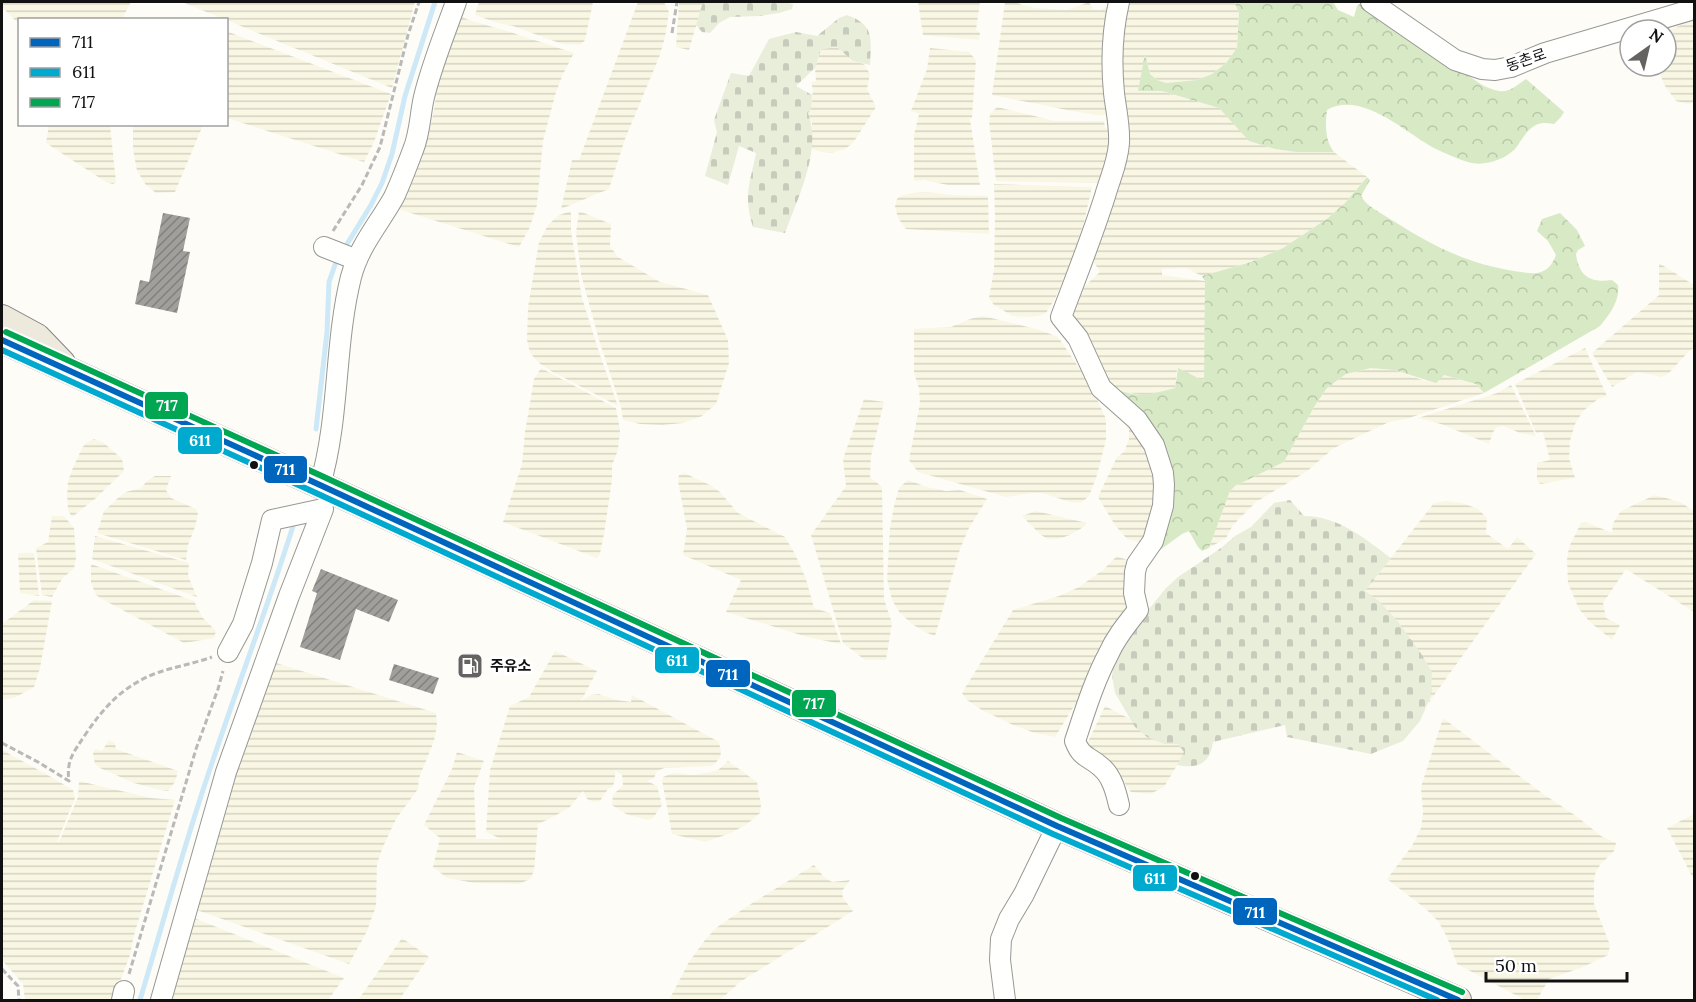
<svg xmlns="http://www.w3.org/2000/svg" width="1696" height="1002" viewBox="0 0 1696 1002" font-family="Lora,'Noto Sans KR',serif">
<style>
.farmland{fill:url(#farmland-rules)}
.forest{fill:url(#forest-crowns)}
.cemetery{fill:url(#cemetery-stones)}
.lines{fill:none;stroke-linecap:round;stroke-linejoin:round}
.stream{stroke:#cde8f7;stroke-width:5}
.building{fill:url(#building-hatch)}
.minor-casing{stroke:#979795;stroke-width:22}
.major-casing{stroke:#858482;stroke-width:28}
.path{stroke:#b9b9b8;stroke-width:3;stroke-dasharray:6 3;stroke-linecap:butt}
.minor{stroke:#fffffe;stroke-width:20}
.major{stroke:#ede9dc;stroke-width:26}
.bus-1-casing{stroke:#fff;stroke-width:10}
.bus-2-casing{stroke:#fff;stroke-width:10}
.bus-3-casing{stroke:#fff;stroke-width:10}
.bus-1{stroke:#0065bd;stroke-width:6}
.bus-2{stroke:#00a9ce;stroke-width:6}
.bus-3{stroke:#00a651;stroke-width:6}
.bus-dot{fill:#111;stroke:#fff;stroke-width:2}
.labels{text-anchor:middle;stroke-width:6;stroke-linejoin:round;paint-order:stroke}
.street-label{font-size:15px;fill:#111;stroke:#fff}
.poi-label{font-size:15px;font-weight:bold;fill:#111;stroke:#fff;text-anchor:start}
.line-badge{stroke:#fff;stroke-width:2}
.badge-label{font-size:16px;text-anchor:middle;font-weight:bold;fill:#fff}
</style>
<defs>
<pattern id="farmland-rules" width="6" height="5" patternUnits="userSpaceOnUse" patternTransform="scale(1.5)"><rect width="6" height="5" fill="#f9f7e4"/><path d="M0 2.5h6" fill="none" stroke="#d4d3c3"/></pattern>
<pattern id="forest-crowns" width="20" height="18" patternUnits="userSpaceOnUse" patternTransform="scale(1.5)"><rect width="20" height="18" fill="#d8eac5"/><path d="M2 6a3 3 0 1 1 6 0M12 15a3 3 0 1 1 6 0" fill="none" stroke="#b8c8a8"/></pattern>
<pattern id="cemetery-stones" width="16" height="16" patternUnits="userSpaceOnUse" patternTransform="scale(1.5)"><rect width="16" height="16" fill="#e9eedb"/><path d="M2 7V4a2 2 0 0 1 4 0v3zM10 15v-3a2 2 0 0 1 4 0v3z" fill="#c7cbbb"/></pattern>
<pattern id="building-hatch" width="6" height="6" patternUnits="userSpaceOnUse" patternTransform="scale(1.5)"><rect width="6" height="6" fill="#a19f9c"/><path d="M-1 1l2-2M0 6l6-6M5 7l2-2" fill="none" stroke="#82807e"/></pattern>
</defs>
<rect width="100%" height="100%" fill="#fdfcf7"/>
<path class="farmland" d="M2,2h129l-9,17 -102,1 -1,4 -17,-17z
M182,2h233l-23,86z
M479,2h114l-8,38 -5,5 -18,-1 -49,-18 -15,-3 -23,-8z
M638,2h26l5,10 -4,25 -5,18 -35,84 -16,50 -48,20 11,-49h7z
M679,2h24l-14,48 -13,-3z
M918,2h62l-4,28 4,3 -1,7 -56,-5z
M1005,2h11l6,3 13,3 32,2 22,-8 4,7 8,1 8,-5 1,110h-14l-24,-4 -80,-16z
M1125,2h109l5,10 -2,36 -11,15 -14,11 -15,6 -31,3 -9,-3 -7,-6 -5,-19 -6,36h23l57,17 31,33 25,8 21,3h38l33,25 -21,25 -18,16 -45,30 -32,14 -49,14 -16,-8 -24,1v6l43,6v101l-28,-13 -2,19 -30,8 -24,-5 -8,-3 -7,-5 -37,-72 4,-14 27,-25 -11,-18 21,-58z
M462,17l7,3 44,13 61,20 -11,21 -7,18 -13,49 -6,64 -8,24 -10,18 -124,-39 25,-49 8,-21 6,-28 5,-36z
M1694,20v82l-5,2 -13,-3 -11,-15 -6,-14v-6h7v-35z
M226,31l165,63 -17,48 -10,20 -137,-44z
M837,47l16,14 11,3 6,10 -3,15 9,18 -23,36 -8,6 -13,4 -11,-1 -10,-3 1,-26 -4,-10 3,-5 2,-19 -2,-6 5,-2 -1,-13 6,-19z
M930,48l39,4 7,8 -4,58 -2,1 10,66h-32l-24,-5 -10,1v-46l5,-21 -8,-3 16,-42z
M997,107l58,14h49l1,7 9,-2 -12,57 -106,-2 -7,-60 1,-7z
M49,125h61l6,57 -3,2 -7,-2 -60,-39z
M133,125h70l-28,67 -19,1 -10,-8 -9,-14 -4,-22z
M994,184l98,3 -8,35 -12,37 -16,38 -10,16 -7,3 -9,1 -17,-1 -19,-11 -5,-7 5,-29 1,-51z
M926,192l26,3 36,1 1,38 -83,-5 -8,-11 -3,-11 2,-8 3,-3 12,-3z
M571,211v20l11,67 17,54 19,54 -67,-35 -12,-8 -9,-10 -3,-13 1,-33 11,-65 9,-17 11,-10z
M579,211l32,13 -1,22 8,11 42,25 48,13 20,45 1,23 -13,41 -14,12 -19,7 -21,2 -22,-1 -17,-4 -2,-13 -22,-67 -18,-66 -5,-41z
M1659,263l35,22v63l-5,3 -20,22 -7,4 -25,-5 -25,15 -20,-34 67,-58z
M983,316l57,14 18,7 32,47 16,35v21l-9,35 -8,21 -8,7 -11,-1 -28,-9h-10l-26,4 -88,-25 -9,-12 11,-57 -1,-14 -5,-17v-43l37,-2 19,-8z
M1585,348l22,48 -9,3 -15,12 -8,13 -5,17 -1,17 6,20 -35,6 -3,-5v-16l13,-3 -7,-28 -7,1 -21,-49z
M541,368l75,40 4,22 -2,20 -6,15v15l-8,54 -4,20 -3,4 -94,-36 19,-58 3,-32 9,-53z
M1371,368l23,2 31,11 19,-6 32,9 8,9 -78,26 -17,3 -55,26 -28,24 -50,30 -23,23 -7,13 -17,10 21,-57 5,-5 49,-24 30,-55 13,-19 19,-14z
M1511,385l25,51 -16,-3 -16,-7 -7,1 -4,5 -4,12 -48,-20 -23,-6 79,-25z
M864,399l20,3 -13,54 -1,21 12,10 2,112 8,24 -6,37h-21l-22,-17 -32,-108 35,-49 -3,-27z
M1128,415l34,60 -11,60 -12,7 -12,-3 -12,-14 -17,-28 19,-40 7,-5 5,-13v-8l-3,-5z
M94,439l10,4 18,16 2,12 -28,27 -24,19 -4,-7 -1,-15 1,-14 4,-11 10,-22 4,-5z
M684,473l26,12 10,7 18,21 47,24 10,17 11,25 8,29 16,5 11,31 -34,-7 -81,-25 15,-32 -58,-25 4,-26 -9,-48 1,-6z
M155,476h16l-5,14 5,8 25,11 2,5 -3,13 -7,18 -2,15 -89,-27 7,-22 15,-14 7,-5 15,-4 6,-7z
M908,480l19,7 19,4 14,-1 27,9 -18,29 -9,21 -25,87 -10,-4 -13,-8 -12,-11 -8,-13 -5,-21 3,-51 4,-22 5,-18z
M1655,495l25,7 14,9v101l-68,-43 -23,34 3,15 14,7 -8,15 -22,-18 -11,-13 -11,-26 -1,-23 2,-13 12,-24 5,-1 26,11 1,-10 8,-12z
M1446,501l16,2 16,6 9,9 -1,15 22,16 9,-12 19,17 -109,151 4,-9 -66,-105 69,-88z
M1036,511l51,12 -2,3 -15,9 -12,4h-10l-7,-4 -19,-19z
M52,516h12l10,12 2,30 -2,10 -12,11 -10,18 -10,-2 -6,-47 12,-6z
M95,536l94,27 -1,13 9,21 -105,-38z
M18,553h16l5,43 -19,-3z
M1117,556l15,6 -1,41 -36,69 -40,65 -23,-5 -19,-7 -31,-15 -15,-10 -5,-7 51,-83 46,-14 20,-9 24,-17z
M91,564l103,37 8,16 14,14 -2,7 -30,5 -82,-44 -6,-4 -5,-12z
M34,600l18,1 -12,67 -6,19 -20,11 -12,2v-76z
M555,651l42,20 -16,30 10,-6 8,-1 18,6 14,2 1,-7 87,47 2,10 -1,6 -8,8 -48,2 -7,3 -3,7 -7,3 10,5 5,19 -9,13 -6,2 -21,-6 -14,-9 1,-10 10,-10 -1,-10 -7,-4v10l-3,6 -4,2 -8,12 -6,1 -7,-3 -4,-8 -14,17 -20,11 -11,5 -4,47 -4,8 -11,5 -44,-1 -28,-5 -14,-11 7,-29 -16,-13 28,-56 5,-17 27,9 -10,26 2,52h25l-15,-7 4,-62 20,-64 19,-9z
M273,662l163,51 1,12 -3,16 -15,37 -1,11 -22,30 -14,30 -5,15 -1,42 -9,25 -18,33 -155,-55 37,-127z
M1105,706l27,14 3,7 29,17 14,-1 7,9 -21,35 -14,7 -19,-2 -18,-26 -26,-22z
M1443,718l99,75 34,23 25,20 15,7 -2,8 -14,14 -5,9 -1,9v21l16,41 -2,10 -25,12 -34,12 -12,21h-12l-68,-36 -10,-27 -9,-16 -12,-12 -39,-30 25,-33 9,-18 2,-15 -2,-26z
M109,740l6,3 1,6 62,22 -3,11 -7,9 -7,-1 -27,-7 -34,-15 -5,-4 -2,-10 2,-5 7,2z
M2,750l44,24 27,16 2,8 -18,44h2l19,-45 1,-16 72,17 24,2 -41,135 -4,20 -17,45h-88l-2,-16 -21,-24z
M728,761l29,21 4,23 -1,8 -13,11 -16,9 -26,9 -33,-8 -10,-54 1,-3 10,-4 20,2 18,-3 7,-2z
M1694,814v66l-27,-52z
M814,865l10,12 8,5 18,-2 -8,11 1,7 10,13 -113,71 -20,18h-51l20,-38 16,-22 11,-12 30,-21z
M194,918l150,60 -16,22h-160z
M402,938l27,19 -30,43h-41z"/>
<path class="forest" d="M1234,2h99l5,8 16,7 3,-11 4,-3 6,2 115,80c22,10 25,8 44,-6l38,33 -3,5 -7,7c-6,-1 -12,-2 -18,1 -9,4 -15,16 -21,24 -11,11 -32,18 -47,13 -11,-3 -23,-9 -34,-14 -28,-15 -73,-58 -107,-38 -2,14 -2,31 7,42h-38l-21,-3 -26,-8 -30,-33 -57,-17h-24l7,-37 5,20 7,6 9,3 31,-3 15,-6 14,-11 11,-15 2,-36z
M1367,177l3,3 -9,16c6,11 19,16 29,23 42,26 74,44 124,52 8,1 20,4 27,1 8,-3 12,-9 15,-17l-8,-14 -11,-10 5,-12 18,-6 17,17 8,16 -7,4 -2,4c3,23 15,29 36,26l6,5c2,16 -8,29 -18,41l-116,67 -8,-9 -32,-9 -8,8 -42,-13 -23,-2 -25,6 -19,14 -13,19 -30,55 -49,24 -5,5 -21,57 -7,3 -4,-4 -9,-16 -7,3 -37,27 24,-96 -4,-17 -52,-60c29,11 33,7 62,0l3,-20 26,13 1,-100 -3,-5 49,-14 32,-14 45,-30 18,-16z"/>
<path class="cemetery" d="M703,2h80l10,2 -1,5 -13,4 -20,3 -29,1 -11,6 -9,10 -8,-1 -6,-7z
M847,15c28,10 24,24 23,50l-17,-4 -16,-14 -16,2 -6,19 -19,18 16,9 -1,14 -3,4c14,37 -10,84 -23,120l-32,-6c-10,-32 -3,-43 3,-74l-17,-7 -11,39 -23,-9 12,-44 -3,-12 17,-47 18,3 20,-37 27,-7 21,4 22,-18z
M1290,500l14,16c35,0 61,23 87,42l-26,33 14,10 20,22 21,29 12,20 -1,24 -11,25 -17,20 -32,13 -84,-17 -2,-12 -72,17c-3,22 -15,27 -36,23l7,-13 -6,-8h-14l-17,-7 -12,-10 -20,-34 -3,-18 3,-18 9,-17 42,-52 12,-11 43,-29 14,-12 16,-9 23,-24z"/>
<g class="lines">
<path class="stream" d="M316,429l11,-97 2,-50 7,-20 35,-57 11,-22 10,-29 13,-58 30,-94
M140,1000c23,-77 44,-155 70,-231 27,-82 58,-163 84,-246"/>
</g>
<path class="building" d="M163,213l27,5 -7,33 7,1 -13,61 -42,-9 5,-24 9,2z
M321,569l77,31 -9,22 -33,-13 -16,51 -40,-13 17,-54 -5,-2z
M394,664l45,14 -6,16 -44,-14z"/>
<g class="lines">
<g class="minor-casing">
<path id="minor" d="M1371,2l84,58 27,9 13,1 16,-3 34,-14 149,-44
M324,247l33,13
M320,485c20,-68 14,-140 31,-208 8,-31 28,-53 43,-80 7,-15 13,-31 19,-47 7,-16 7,-36 11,-53 8,-33 21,-64 32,-95
M228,652l15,-28 19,-61 10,-43 51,-11
M1119,805c-3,-13 -7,-29 -18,-38 -13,-12 -19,-8 -26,-26 10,-30 19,-60 34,-88 7,-16 18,-29 29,-43l-4,-17 1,-21 2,-8 16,-23 10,-35 1,-21 -1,-12 -9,-28 -17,-25 -36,-32 -23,-50 -17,-21c15,-40 31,-80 44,-121 5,-18 13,-34 14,-53 1,-17 -3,-33 -5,-50 -3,-31 -2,-61 5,-91
M122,1000l2,-9
M161,1000l65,-228 63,-176 34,-87
M1005,1000l-5,-40 1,-21 8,-20 15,-25 33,-68"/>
</g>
<g class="major-casing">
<path id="major" d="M2,318l35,19 25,26
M2,340l318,145 737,341 401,174"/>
</g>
<path class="path" d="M672,33l5,-31
M333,231l29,-46 18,-38 28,-112 11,-33
M2,743l36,19 31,19c-3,-21 5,-29 16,-46 19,-28 37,-48 69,-61 18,-7 39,-10 58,-17
M2,969l16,17 1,14
M129,974l67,-225 22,-60 5,-18"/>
<use href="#minor" class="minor"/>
<use href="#major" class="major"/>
<g class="bus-1-casing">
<path id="bus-1" d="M2,340l318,145 737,341 401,174"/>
</g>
<g class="bus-2-casing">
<path id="bus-2" d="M2,350l314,143 737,341 384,166"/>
</g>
<g class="bus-3-casing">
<path id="bus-3" d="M6,332l318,145 737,341 401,174"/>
</g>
<use href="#bus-1" class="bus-1"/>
<use href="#bus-2" class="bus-2"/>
<use href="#bus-3" class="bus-3"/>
</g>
<defs>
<g id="fuel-square" transform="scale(1.35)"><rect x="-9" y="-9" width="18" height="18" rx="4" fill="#646362" stroke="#fff"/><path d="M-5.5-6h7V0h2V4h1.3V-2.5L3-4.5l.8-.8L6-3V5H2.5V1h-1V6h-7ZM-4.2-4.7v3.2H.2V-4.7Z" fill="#fff"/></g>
</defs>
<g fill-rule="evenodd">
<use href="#fuel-square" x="470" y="666"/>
</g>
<g class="bus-dot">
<circle cx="254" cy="465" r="5"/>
<circle cx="1195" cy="876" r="5"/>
</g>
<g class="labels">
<g class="street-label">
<text transform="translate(1526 60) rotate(-19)" y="5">동촌로</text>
</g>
<g class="poi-label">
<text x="490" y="671">주유소</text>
</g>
</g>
<g class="line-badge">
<rect x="144" y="391" width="45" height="29" rx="6" fill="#00a651"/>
<rect x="177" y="426" width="46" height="29" rx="6" fill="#00a9ce"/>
<rect x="263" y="455" width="45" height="29" rx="6" fill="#0065bd"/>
<rect x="654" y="646" width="46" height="28" rx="6" fill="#00a9ce"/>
<rect x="705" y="659" width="46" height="29" rx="6" fill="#0065bd"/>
<rect x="791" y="689" width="46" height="29" rx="6" fill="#00a651"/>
<rect x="1132" y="864" width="46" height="28" rx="6" fill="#00a9ce"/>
<rect x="1232" y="897" width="46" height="29" rx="6" fill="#0065bd"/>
</g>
<g class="badge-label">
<text x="167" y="411">717</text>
<text x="200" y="446">611</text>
<text x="285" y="475">711</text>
<text x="677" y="666">611</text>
<text x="728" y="680">711</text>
<text x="814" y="709">717</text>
<text x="1155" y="884">611</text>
<text x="1255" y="918">711</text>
</g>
<rect width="1696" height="1002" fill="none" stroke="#111111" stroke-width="6"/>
<rect x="18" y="18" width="210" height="108" fill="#ffffff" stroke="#a0a0a0" stroke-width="1.5"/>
<rect x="30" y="38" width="30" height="9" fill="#0065bd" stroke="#a0a0a0" stroke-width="1.5"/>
<text x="72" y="48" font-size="18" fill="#111111">711</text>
<rect x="30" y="68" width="30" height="9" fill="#00a9ce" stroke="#a0a0a0" stroke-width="1.5"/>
<text x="72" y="78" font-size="18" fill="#111111">611</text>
<rect x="30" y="98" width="30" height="9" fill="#00a651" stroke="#a0a0a0" stroke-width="1.5"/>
<text x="72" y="108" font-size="18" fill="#111111">717</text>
<g transform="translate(1648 48) rotate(34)"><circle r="28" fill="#ffffff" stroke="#a0a0a0" stroke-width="1.5"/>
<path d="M0-4.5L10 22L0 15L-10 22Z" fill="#646362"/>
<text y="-9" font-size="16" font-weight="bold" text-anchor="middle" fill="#111111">N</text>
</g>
<path d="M1486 972v9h141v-9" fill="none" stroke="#111111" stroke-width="3"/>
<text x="1495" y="972" font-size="18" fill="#111111" stroke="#ffffff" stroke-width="4.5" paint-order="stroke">50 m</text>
</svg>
